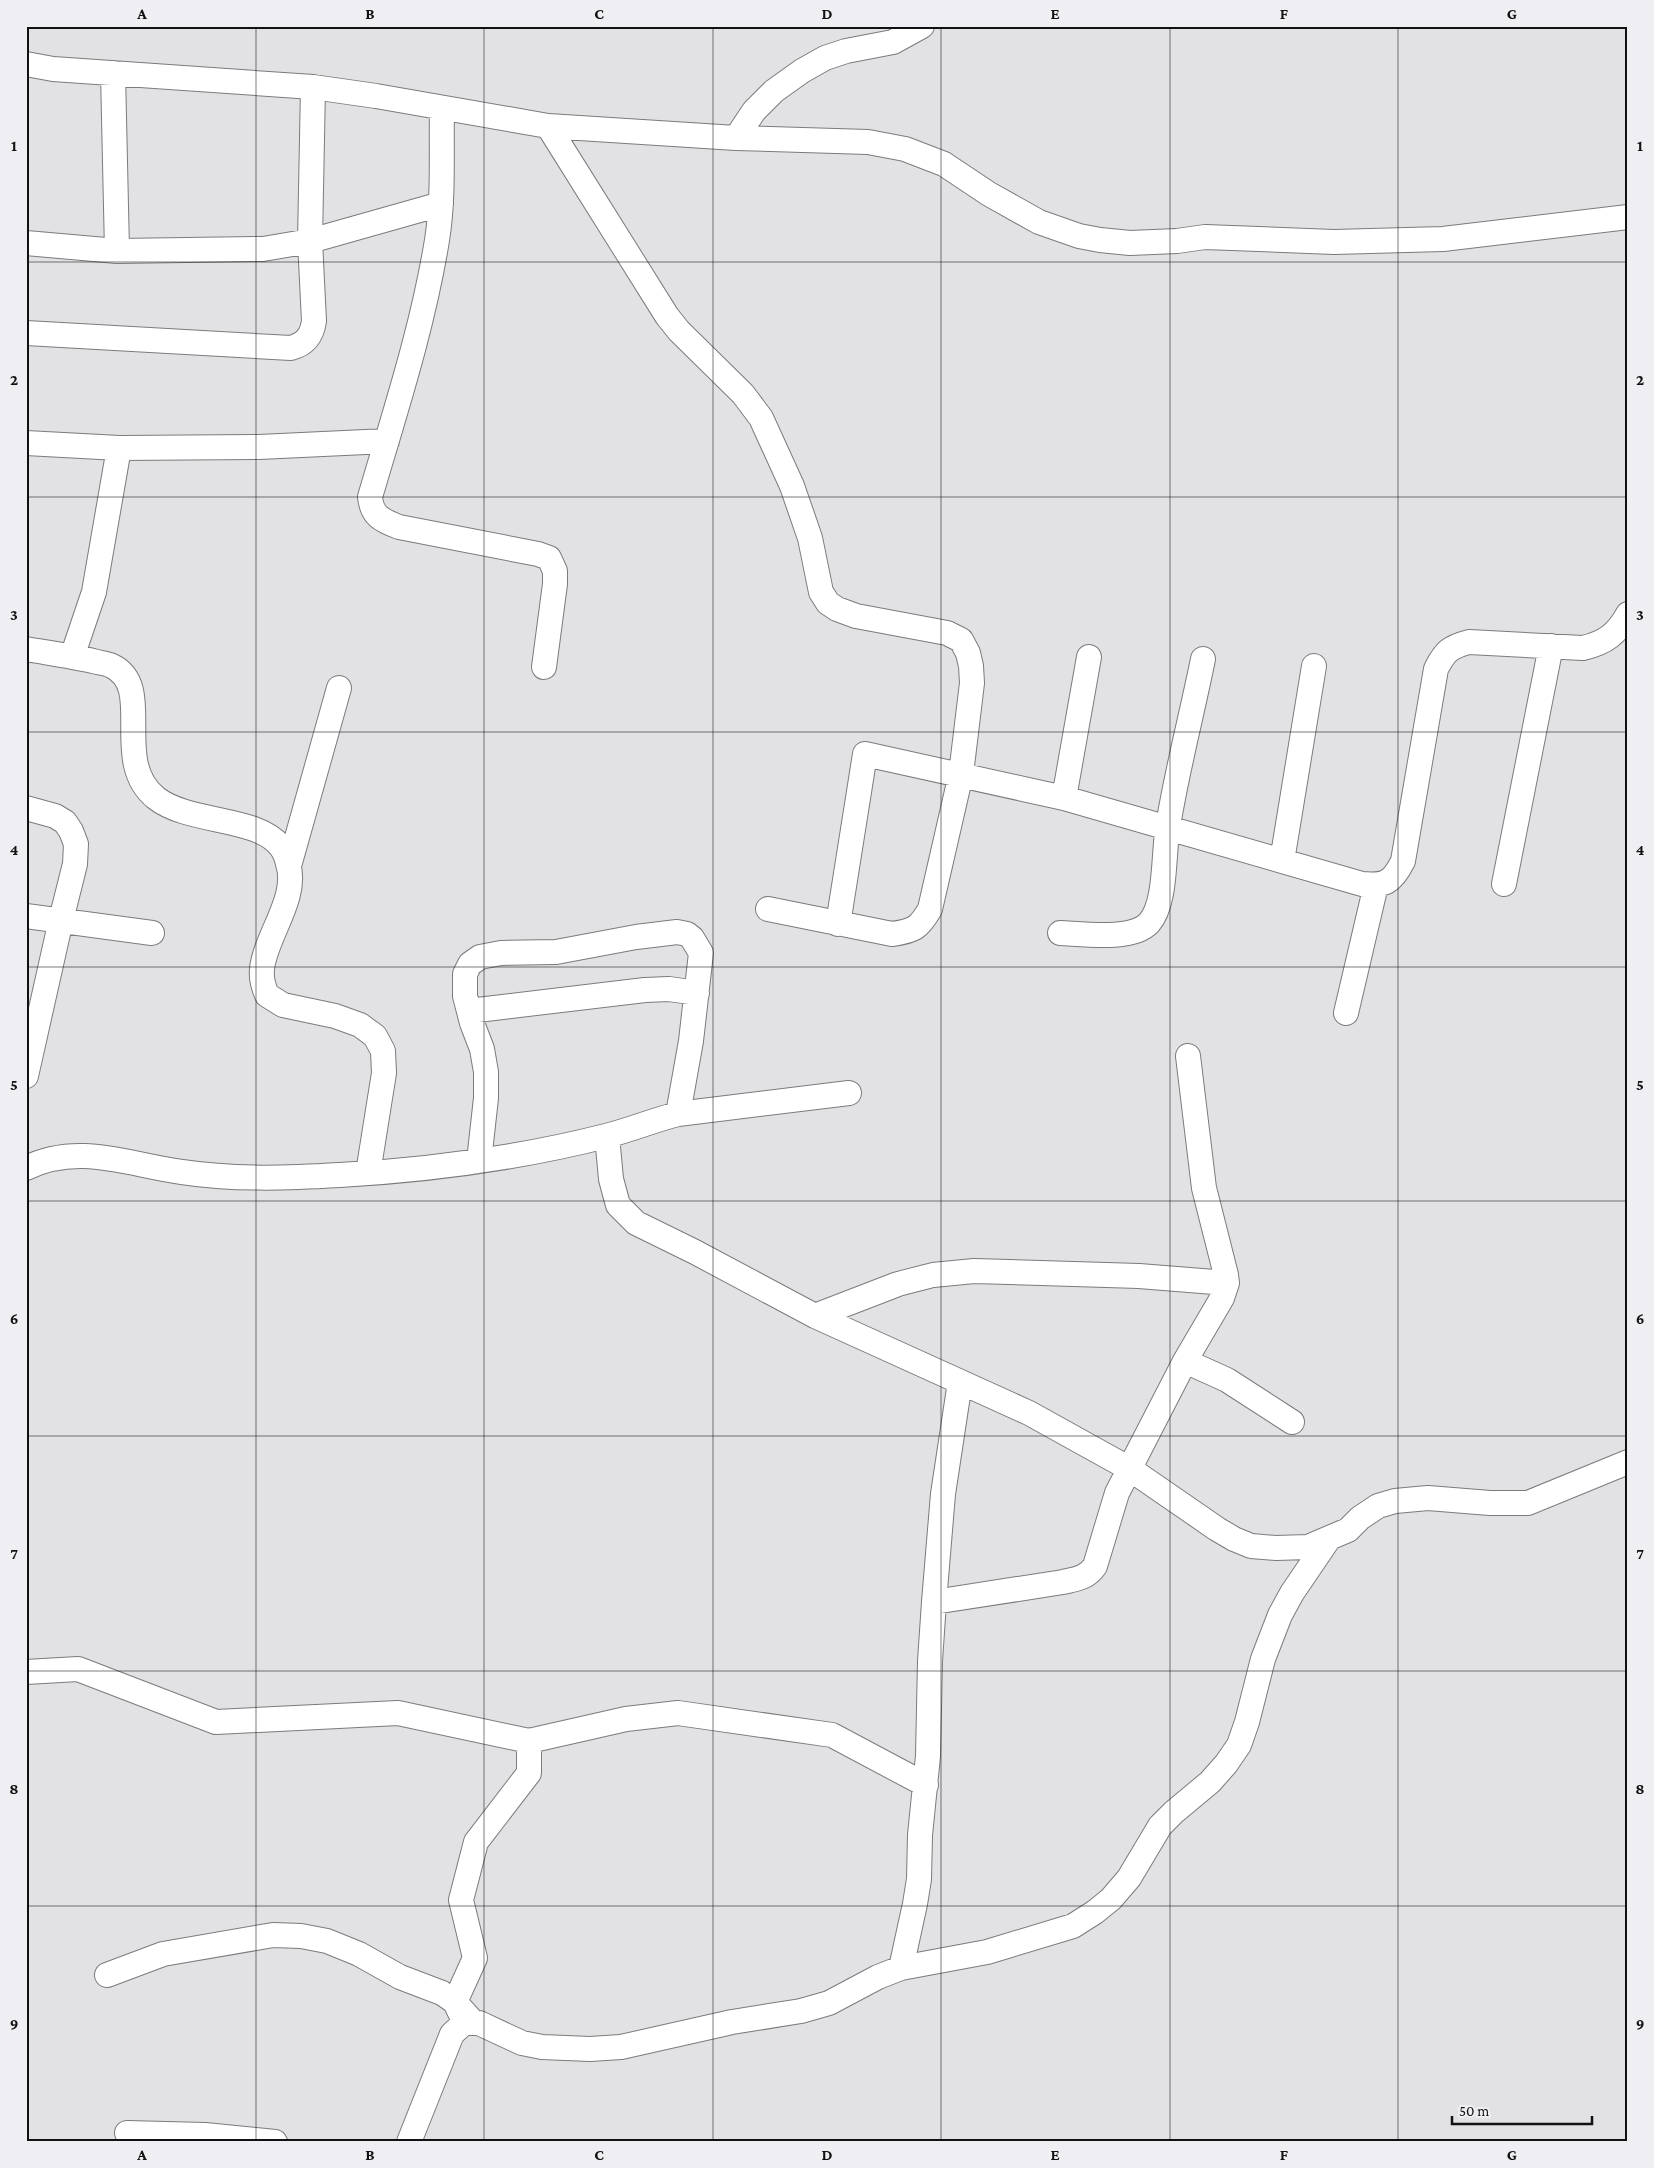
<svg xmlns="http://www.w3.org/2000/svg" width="1654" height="2168" viewBox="0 0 1654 2168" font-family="'Crimson Pro',serif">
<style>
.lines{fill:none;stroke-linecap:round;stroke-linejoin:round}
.minor-casing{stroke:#7b7b7e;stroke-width:26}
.minor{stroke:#fff;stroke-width:24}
.grid{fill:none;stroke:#111112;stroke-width:1;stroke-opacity:0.55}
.neatline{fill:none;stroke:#111112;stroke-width:2}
.grid-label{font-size:16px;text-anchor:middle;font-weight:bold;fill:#111112}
</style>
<rect width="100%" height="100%" fill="#e2e1e4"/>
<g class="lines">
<g class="minor-casing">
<path id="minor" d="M26,64l27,5 260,18 63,9 172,30 188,12 132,4 37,7 39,15 45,30 50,28 40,14 21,4 30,3 47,-2 28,-4 129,5 109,-3 185,-22
M113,73l4,178
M442,108c-1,44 2,89 -5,132 -14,87 -42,172 -67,257 2,19 11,23 29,30l139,27 11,4 6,13v13l-11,83
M548,126l119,190 12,15 64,63 18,24 31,68 18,52 11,54 7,11 9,6 19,7 91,17 14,7 7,13 3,13 1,17 -11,91 -31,135c-11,19 -16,22 -38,25l-124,-25
M736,138l18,-27 20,-20 28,-20 23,-13 21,-7 47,-9 29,-16
M26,243l91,8 146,-2 47,-8 131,-37
M26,333l265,15c15,-4 21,-13 23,-27l-4,-80 3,-154
M26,443l93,5 140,-1 128,-6
M26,649c23,4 45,7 67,12 6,2 13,2 19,5 44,21 -2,95 44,132 33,26 102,18 125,49 3,4 6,12 7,17 11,33 -23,73 -26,105 -1,9 1,17 5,26l16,10 52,11 25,9 15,11 8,15 1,22 -16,100
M72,657l22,-65 25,-144
M1064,798l25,-141
M26,808l29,8 10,6 6,9 5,13 -1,20 -14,56 -35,156
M1282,861l32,-195
M289,866l50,-178
M1504,884l47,-238
M26,916l126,17
M838,924l27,-170 199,44 298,86c23,2 30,-1 41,-23l33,-192c9,-18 14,-22 33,-27l114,6c22,-5 34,-14 45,-34
M1060,933c23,1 72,8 89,-10 18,-20 14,-71 19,-97 9,-56 24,-112 35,-167
M469,1011l176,-21 24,-1 28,4
M1346,1013l30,-128
M607,1136l4,43 7,26 18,18 59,29 120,64 214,97 101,56 87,60 17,10 17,7 25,2 32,-1 40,-17 12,-12 18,-12 17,-5 33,-3 62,5h38l100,-41
M479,1161l7,-63v-26l-4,-23 -10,-26 -7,-27v-22l5,-10 10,-7 21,-4 55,-1 80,-15 41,-5 10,2 5,4 9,15 -10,88 -13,73
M26,1168c53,-26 103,-3 156,4 52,8 106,6 158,3 89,-5 179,-17 266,-39 24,-6 48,-16 72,-22l171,-21
M815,1316l83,-32 35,-9 41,-4 165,5 88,7
M1185,1361l42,19 65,42
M934,1602l129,-20c13,-3 24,-4 32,-16l22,-73 68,-132 37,-63 5,-15 -1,-8 -22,-87 -16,-132
M26,1672l52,-3 138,53 182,-9 131,28 97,-22 52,-6 154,22 94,50
M901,1968l14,-64 4,-25 1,-44 8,-79 2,-95 4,-59 9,-108 17,-112
M107,1975l56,-21 110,-19 28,1 26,5 32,13 41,23 42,16 13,9 18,20
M462,2017l-7,-15 20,-44 -14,-58 15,-58 53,-69v-32
M127,2133l78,2 70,7
M409,2142l43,-108 12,-11h15l43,20 20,4 48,2 31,-2 111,-25 69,-11 28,-8 49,-26 23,-9 86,-16 86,-26 22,-14 16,-13 18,-21 31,-52 14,-14 36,-30 16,-18 13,-19 8,-23 16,-63 17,-44 12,-22 36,-53"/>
</g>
<use href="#minor" class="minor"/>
</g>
<path class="grid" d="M256,26v2116M484,26v2116M713,26v2116M941,26v2116M1170,26v2116M1398,26v2116M26,262h1602M26,497h1602M26,732h1602M26,967h1602M26,1201h1602M26,1436h1602M26,1671h1602M26,1906h1602"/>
<rect width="1654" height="2168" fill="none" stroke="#efeef2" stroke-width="55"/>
<path d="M1452 2116v8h140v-8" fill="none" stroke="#111112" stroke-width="2.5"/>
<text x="1459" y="2116" font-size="15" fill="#111112" stroke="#efeef2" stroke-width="4" paint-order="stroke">50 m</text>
<rect x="28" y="28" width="1598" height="2112" class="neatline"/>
<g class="grid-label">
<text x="142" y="19">A</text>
<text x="370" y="19">B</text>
<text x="599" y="19">C</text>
<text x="827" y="19">D</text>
<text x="1055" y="19">E</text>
<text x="1284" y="19">F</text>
<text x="1512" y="19">G</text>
<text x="14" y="151">1</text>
<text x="1640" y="151">1</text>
<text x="14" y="385">2</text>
<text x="1640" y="385">2</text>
<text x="14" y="620">3</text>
<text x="1640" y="620">3</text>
<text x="14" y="855">4</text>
<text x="1640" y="855">4</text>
<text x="14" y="1090">5</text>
<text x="1640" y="1090">5</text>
<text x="14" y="1324">6</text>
<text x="1640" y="1324">6</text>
<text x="14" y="1559">7</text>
<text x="1640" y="1559">7</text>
<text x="14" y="1794">8</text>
<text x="1640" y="1794">8</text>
<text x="14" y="2029">9</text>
<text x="1640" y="2029">9</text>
<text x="142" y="2160">A</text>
<text x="370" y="2160">B</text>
<text x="599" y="2160">C</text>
<text x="827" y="2160">D</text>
<text x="1055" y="2160">E</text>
<text x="1284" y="2160">F</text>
<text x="1512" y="2160">G</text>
</g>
</svg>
